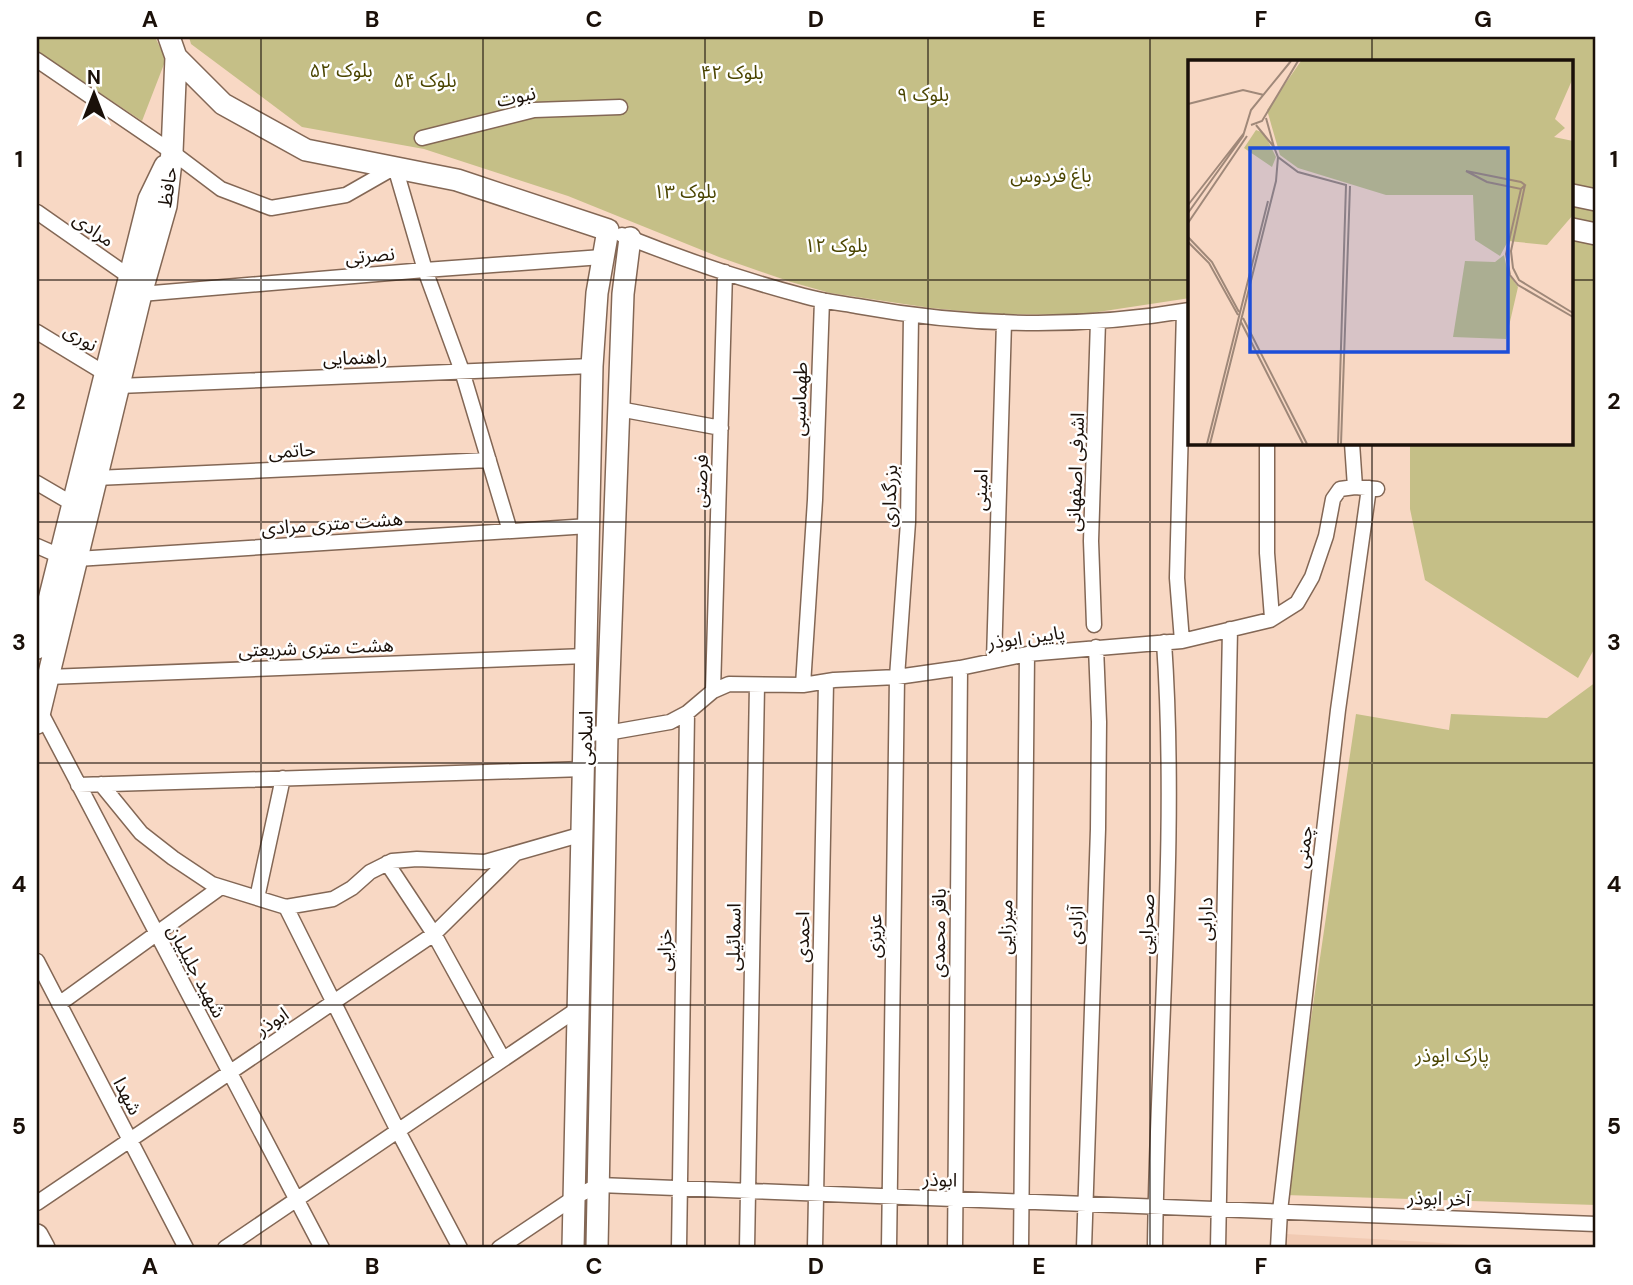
<svg xmlns="http://www.w3.org/2000/svg" width="1633" height="1285" viewBox="0 0 1633 1285" font-family="'DM Sans','Noto Sans Arabic',sans-serif">
<style>
.built{fill:#f1cab3}
.green{fill:#c5bf87}
.lines{fill:none;stroke-linecap:round;stroke-linejoin:round}
.street-casing{stroke:#836755;stroke-width:17}
.secondary-casing{stroke:#836755;stroke-width:24}
.street{stroke:#fff;stroke-width:14}
.secondary{stroke:#fff;stroke-width:21}
.grid{fill:none;stroke:#1a1009;stroke-width:2;stroke-opacity:0.55}
.labels{text-anchor:middle;stroke-width:5;stroke-linejoin:round;paint-order:stroke}
.park-label{font-size:19px;fill:#4a4401;stroke:#fff}
.street-label{font-size:19px;fill:#1a1009;stroke:#fff}
.inset-road{fill:none;stroke:#9f8879;stroke-width:2}
.view{fill:#1d4ed8;fill-opacity:0.15;stroke:#1d4ed8;stroke-width:3.5}
.inset-edge{fill:none;stroke:#1a1009;stroke-width:3.5}
.neatline{fill:none;stroke:#1a1009;stroke-width:2.5}
.grid-label{font-size:23px;text-anchor:middle;font-weight:bold;fill:#1a1009}
</style>
<rect width="100%" height="100%" fill="#f8d8c4"/>
<path class="built" d="M1286,1234l141,8 85,6h-227z"/>
<path class="green" d="M37,37h118l11,22 -24,62 -105,-70z
M189,37h1407v609l-18,32 -153,-98 -15,-71v-66h-2h164v-382h-382v237l-112,17 -85,-1 -62,-6 -101,-15 -39,-11 -72,-25 -151,-61 -144,-47 -122,-22 -111,-83z
M1596,682v523l-311,-10 71,-481 93,16 2,-16 96,4z"/>
<g class="lines">
<g class="street-casing">
<path id="street" d="M37,60l135,92 49,37 50,19 75,-13 49,-28 30,103 37,101 48,160
M422,138l112,-28 86,-3
M37,212l93,65
M622,235c60,24 121,45 182,61 17,5 35,7 53,10 109,20 223,23 333,4
M141,294l284,-24 177,-13
M37,332l69,42
M119,386l473,-20
M619,409l102,19
M1267,443v110l5,65
M1352,443l3,44
M96,478l393,-18
M37,483l36,21
M37,546l23,10
M77,559l512,-33
M1094,625l-3,-84 7,-220
M1182,641l-5,-63 7,-267
M994,660l10,-338
M48,677l538,-21
M803,685l12,-185 7,-200
M713,691l12,-419
M40,711l282,537
M585,734l22,-1 63,-11 17,-9 26,-22 16,-7 74,1 31,-5 63,-3 63,-9 67,-14 155,-13 88,-21 27,-17 15,-26 14,-41 7,-37 7,-10 15,-2 22,2
M101,784l40,49 32,25 39,26 74,23 112,224 62,117
M78,785l506,-16
M387,863l47,71 69,125
M257,898l26,-120
M286,907l47,-8 19,-11 18,-16 22,-11 25,-2 68,3 98,-28
M37,961l149,287
M59,1004l162,-117
M37,1203l397,-269 81,-80
M225,1248l354,-240
M499,1248l76,-51 24,-12 997,39
M679,1248l8,-535
M747,1248l10,-563
M815,1248l11,-566
M889,1248l8,-571 11,-155 3,-206
M955,1248l5,-580
M1021,1248l6,-594
M1084,1248l14,-419 1,-107 -3,-75
M1155,1248c2,-201 23,-404 9,-606
M1218,1248l12,-619
M1278,1248l2,-37 58,-501 31,-222"/>
</g>
<g class="secondary-casing">
<path id="secondary" d="M169,37l7,20 47,47 83,46 151,30 151,50 -11,63 -5,73 -19,882
M1572,195l24,5
M1572,229l24,5
M37,648l112,-449 16,-33
M37,723l104,-429 25,-88 6,-54 4,-95
M37,1235l7,13
M597,1248l10,-515 16,-439 7,-56"/>
</g>
<use href="#street" class="street"/>
<use href="#secondary" class="secondary"/>
</g>
<path class="grid" d="M261,37v1211M483,37v1211M705,37v1211M928,37v1211M1150,37v1211M1372,37v24M37,280h1153M1572,280h24M1372,443v805M37,522h1559M37,763h1559M37,1005h1559"/>
<g class="labels">
<g class="park-label">
<text x="341" y="77">بلوک ۵۲</text>
<text x="732" y="79">بلوک ۴۲</text>
<text x="425" y="87">بلوک ۵۴</text>
<text x="923" y="101">بلوک ۹</text>
<text x="1051" y="182">باغ فردوس</text>
<text x="685" y="198">بلوک ۱۳</text>
<text x="836" y="252">بلوک ۱۲</text>
<text x="1452" y="1062">پارک ابوذر</text>
</g>
<g class="street-label">
<text transform="translate(516 96) rotate(-12)" y="7">نبوت</text>
<text transform="translate(167 187) rotate(-81)" y="7">حافظ</text>
<text transform="translate(94 229) rotate(35)" y="7">مرادی</text>
<text transform="translate(370 255) rotate(-5)" y="7">نصرتی</text>
<text transform="translate(81 337) rotate(31)" y="7">نوری</text>
<text transform="translate(355 357) rotate(-2)" y="7">راهنمایی</text>
<text transform="translate(799 399) rotate(-88)" y="7">طهماسبی</text>
<text transform="translate(292 450) rotate(-3)" y="7">حاتمی</text>
<text transform="translate(1075 472) rotate(-88)" y="7">اشرفی اصفهانی</text>
<text transform="translate(700 481) rotate(-88)" y="7">فرصتی</text>
<text transform="translate(980 490) rotate(-88)" y="7">امینی</text>
<text transform="translate(889 496) rotate(-88)" y="7">بزرگداری</text>
<text transform="translate(332 523) rotate(-4)" y="7">هشت متری مرادی</text>
<text transform="translate(1026 637) rotate(-8)" y="7">پایین ابوذر</text>
<text transform="translate(316 647) rotate(-2)" y="7">هشت متری شریعتی</text>
<text transform="translate(585 738) rotate(-89)" y="7">اسلامی</text>
<text transform="translate(1303 847) rotate(-83)" y="7">چمنی</text>
<text transform="translate(1205 919) rotate(-89)" y="7">دارابی</text>
<text transform="translate(1146 924) rotate(-88)" y="7">صحرایی</text>
<text transform="translate(1075 925) rotate(-88)" y="7">آزادی</text>
<text transform="translate(1005 927) rotate(-89)" y="7">میرزایی</text>
<text transform="translate(938 933) rotate(-89)" y="7">باقر محمدی</text>
<text transform="translate(874 936) rotate(-89)" y="7">عزیزی</text>
<text transform="translate(733 937) rotate(-89)" y="7">اسمائیلی</text>
<text transform="translate(802 937) rotate(-89)" y="7">احمدی</text>
<text transform="translate(664 950) rotate(-89)" y="7">خزایی</text>
<text transform="translate(197 971) rotate(62)" y="7">شهید جلیلیان</text>
<text transform="translate(272 1021) rotate(-34)" y="7">ابوذر</text>
<text transform="translate(128 1096) rotate(63)" y="7">شهدا</text>
<text transform="translate(940 1179) rotate(2)" y="7">ابوذر</text>
<text transform="translate(1439 1198) rotate(2)" y="7">آخر ابوذر</text>
</g>
</g>
<g transform="translate(1188 60)">
<rect width="385" height="385" fill="#f8d8c4"/>
<path d="M113,1h272v17l-18,41 10,9 -11,9 19,4v74l-26,30 -39,-4 -8,15 -25,-16 -2,-45h-87l-88,-27 -18,-13 -13,-45zM68,70l8,3 12,24 -4,10 -28,-19zM316,195l4,18 10,14 -12,52 -53,-2 12,-76 30,1z" fill="#c5bf87"/>
<path class="inset-road" d="M0,44l55,-14 21,5M63,65l11,-4 36,-60M68,65l18,22 -8,-29M86,87l4,10 20,15 48,13 -8,259M278,111l55,11 4,3 -4,4 -34,-7zM337,125l-14,66 2,17 6,12 54,33M333,129l-15,65 4,21 8,10 55,32M0,145l56,-72M0,153l55,-77 8,-26 40,-49M0,163l59,-87M0,177l24,25 27,50M0,182l21,21 29,52M55,258l64,126M53,262l62,122M19,384l61,-243M22,384l66,-263 2,-24M153,384l9,-258"/>
<path class="view" d="M62,88h258v204h-258z"/>
<rect width="385" height="385" class="inset-edge"/>
</g>
<rect width="1633" height="1285" fill="none" stroke="#ffffff" stroke-width="77"/>
<g transform="translate(94 94)" stroke="#ffffff" stroke-width="5" paint-order="stroke">
<path d="M0-5L12 26L0 18L-12 26Z" fill="#1a1009"/>
<text y="-10" font-size="19" font-weight="bold" text-anchor="middle" fill="#1a1009">N</text>
</g>
<rect x="38" y="38" width="1556" height="1208" class="neatline"/>
<g class="grid-label">
<text x="150" y="27">A</text>
<text x="372" y="27">B</text>
<text x="594" y="27">C</text>
<text x="816" y="27">D</text>
<text x="1039" y="27">E</text>
<text x="1261" y="27">F</text>
<text x="1483" y="27">G</text>
<text x="19" y="167">1</text>
<text x="1614" y="167">1</text>
<text x="19" y="409">2</text>
<text x="1614" y="409">2</text>
<text x="19" y="650">3</text>
<text x="1614" y="650">3</text>
<text x="19" y="892">4</text>
<text x="1614" y="892">4</text>
<text x="19" y="1134">5</text>
<text x="1614" y="1134">5</text>
<text x="150" y="1274">A</text>
<text x="372" y="1274">B</text>
<text x="594" y="1274">C</text>
<text x="816" y="1274">D</text>
<text x="1039" y="1274">E</text>
<text x="1261" y="1274">F</text>
<text x="1483" y="1274">G</text>
</g>
</svg>
